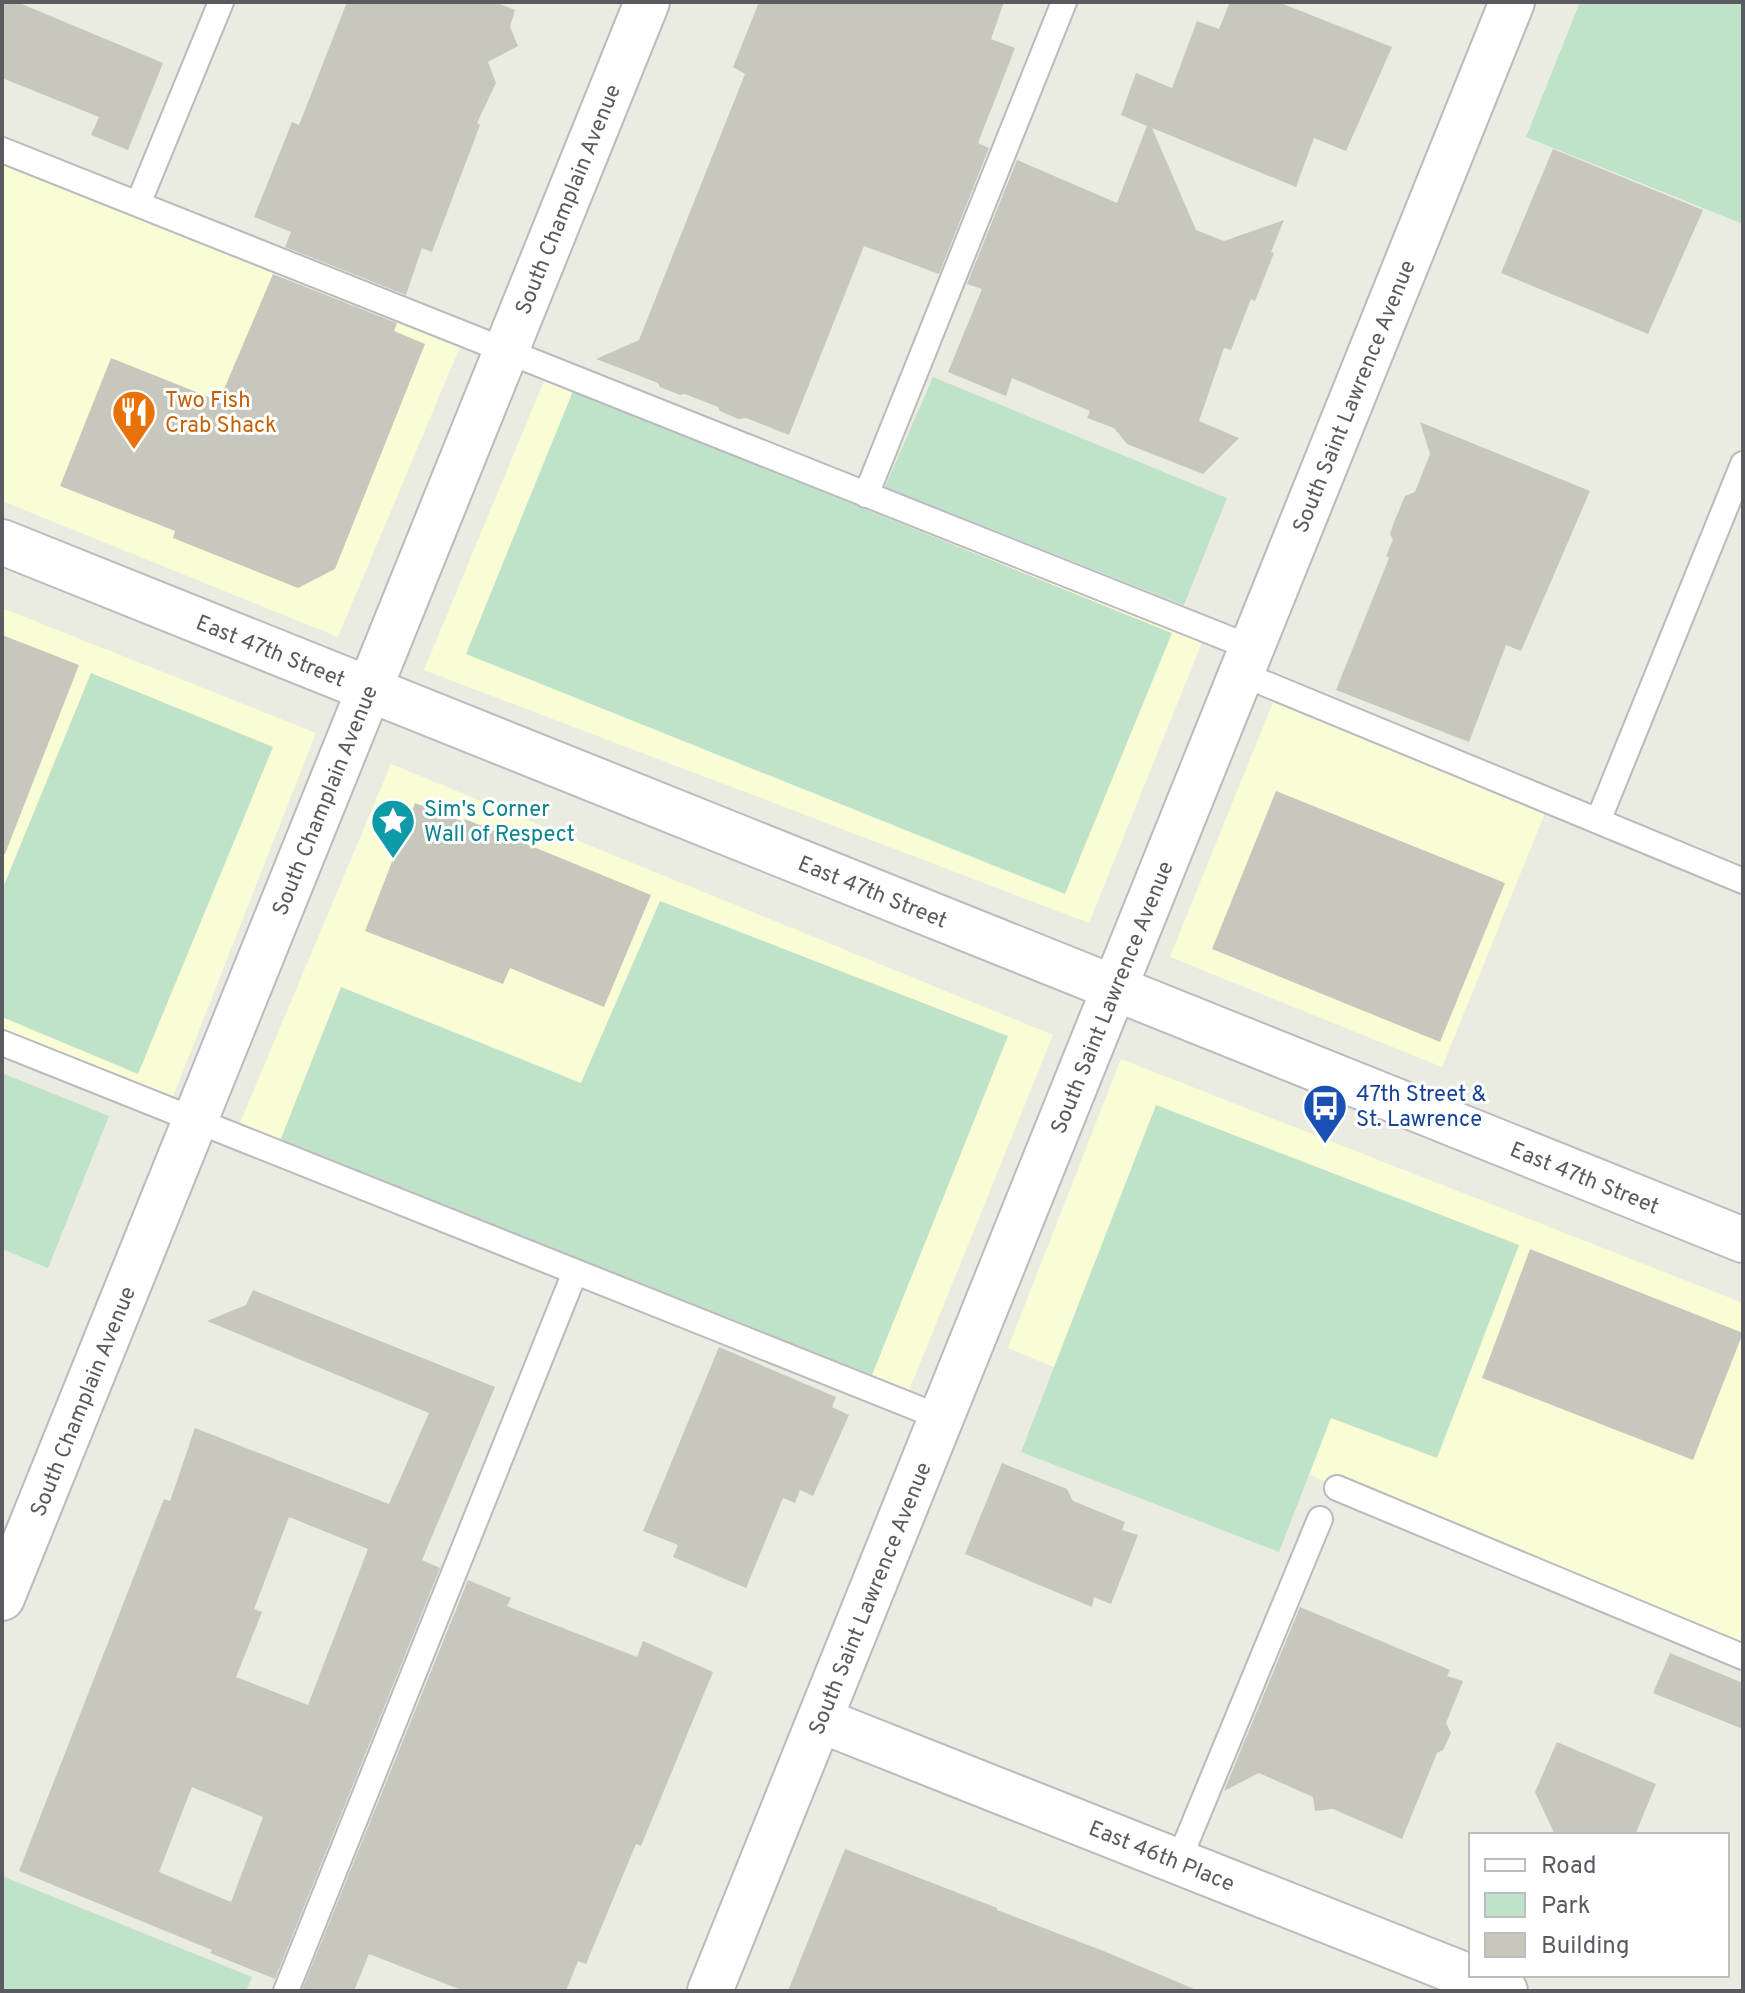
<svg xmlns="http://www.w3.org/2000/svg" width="1745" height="1993" viewBox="0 0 1745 1993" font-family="Overpass,sans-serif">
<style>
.commercial{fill:#fafcd6}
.green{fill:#bee3c8}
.building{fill:#c7c7bd;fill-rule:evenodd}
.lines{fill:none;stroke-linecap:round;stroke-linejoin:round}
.lane-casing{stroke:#b9b9bf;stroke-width:28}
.street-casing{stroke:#b9b9bf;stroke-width:48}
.secondary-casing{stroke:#babbc2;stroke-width:48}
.lane{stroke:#fff;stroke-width:24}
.street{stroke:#fff;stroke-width:44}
.secondary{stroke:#fff;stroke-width:44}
.labels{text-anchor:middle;stroke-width:6;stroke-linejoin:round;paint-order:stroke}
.street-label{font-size:22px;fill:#5a5b61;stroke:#fff}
.food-label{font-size:22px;fill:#c56008;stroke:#fff;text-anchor:start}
.culture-label{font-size:22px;fill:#0d838f;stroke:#fff;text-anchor:start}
.transit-label{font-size:22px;fill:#164399;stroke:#fff;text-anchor:start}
</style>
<rect width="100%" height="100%" fill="#ebece1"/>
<path class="commercial" d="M2,150l463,185 -127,302 -336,-136z
M549,369l658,261 -118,293 -665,-253z
M2,608l314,125 -148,376 -166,-66z
M1278,690l272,111 -108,266 -272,-110z
M391,764l662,271 -149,368 -670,-266z
M1121,1059l622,244v354l-735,-309z"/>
<path class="green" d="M1580,2h163v222l-217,-87z
M933,377l294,121 -43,107 -299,-118z
M573,391l599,242 -107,261 -599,-240z
M91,673l182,74 -135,327 -136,-57v-127z
M660,901l348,135 -136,339 -592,-234 61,-154 240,96z
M2,1073l107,43 -61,152 -46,-19z
M1156,1105l363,140 -82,213 -106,-40 -52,134 -258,-100z
M2,1876l250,101 -6,14h-244z"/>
<path class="building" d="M2,2h15l146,61 -35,87 -37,-15 8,-18 -97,-39z
M347,2h148l20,8 -5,17 8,19 -30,16 8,21 -19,40 3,2 -48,127 -10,-4 -16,47 -121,-48 6,-15 -37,-15 38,-95 7,3z
M759,2h245l-13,37 24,9 -37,95 11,5 -50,126 -75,-28 -75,189 -43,-17 -8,1 -18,-8 -2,-4 -33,-13 -5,1 -20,-8 -2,-4 -62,-24 43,-19 106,-266 -12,-7z
M1230,2h48l114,45 -46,104 -32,-13 -18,49 -144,-59 44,102 28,11 60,-21 -13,32 3,1 -19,48 -4,-2 -20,51 -7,-2 -25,73 40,17 -36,36 -76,-30 -13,-16 -27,-10 3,-7 -78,-33 -6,18 -58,-24 34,-83 -15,-5 50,-124 100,43 30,-77 -26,-11 15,-42 36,15 25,-67 22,8z
M1553,149l150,61 -55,124 -147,-61z
M273,274l124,49 -3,8 31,13 -90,225 -37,19 -125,-50 2,-7 -115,-45 51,-128 108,43z
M1420,422l170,69 -69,160 -15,-6 -37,97 -133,-52 53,-132 -3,-2 7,-16 -3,-6 4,-12 11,-26 10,-4 15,-38z
M2,635l77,30 -74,189h-3z
M1276,791l229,92 -65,159 -228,-93z
M415,803l49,19 1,-3 186,76 -47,112 -94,-39 -7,16 -138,-53z
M1530,1249l213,84 -50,127 -211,-82z
M253,1290l242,97 -73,173 18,8 -165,411 -65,-26 2,-3 -193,-79 145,-372 6,2 25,-73 194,76 40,-91 -222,-92 39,-16zM289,1517l79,32 -60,156 -72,-28 26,-65 -8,-3zM192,1787l71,30 -32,85 -72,-30z
M719,1347l117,50 -4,10 17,8 -36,81 -13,-6 -5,13 -12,-5 -37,90 -73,-31 5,-12 -35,-14z
M1002,1463l65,26 6,12 52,21 -3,8 16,5 -27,69 -17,-7 -2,10 -127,-53z
M468,1580l43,18 -4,8 130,51 6,-16 70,31 -72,174 -5,-2 -50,120 -8,-3 -12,30h-102l-95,-37 -15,37h-50l-2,-1z
M1300,1607l150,63 -3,6 16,5 -17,42 5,10 -8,17 -6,3 -35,86 -69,-30 -18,2 -2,-14 -54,-24 -35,18z
M1670,1653l73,30v46l-90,-36z
M1557,1742l99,42 -21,51h-80l-20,-43z
M845,1849l152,59v2l109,42 93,39h-411z"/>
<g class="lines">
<g class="lane-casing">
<path id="lane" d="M2,150l1250,498
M138,204l83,-202
M866,495l198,-493
M1242,674l501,207
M1598,821l145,-357
M2,1043l940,375
M1337,1488l406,169
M1178,1862l142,-343
M286,1991l289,-719"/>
</g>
<g class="street-casing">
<path id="street" d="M2,1598l645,-1596
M820,1720l685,271
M710,1991l802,-1989"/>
</g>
<g class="secondary-casing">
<path id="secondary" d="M2,542l1741,698"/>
</g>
<use href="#lane" class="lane"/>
<use href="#street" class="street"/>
<use href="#secondary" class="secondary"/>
</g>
<defs>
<g id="restaurant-pin" transform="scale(2.3)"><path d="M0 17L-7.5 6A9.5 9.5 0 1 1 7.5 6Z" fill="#e8710a" stroke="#fff"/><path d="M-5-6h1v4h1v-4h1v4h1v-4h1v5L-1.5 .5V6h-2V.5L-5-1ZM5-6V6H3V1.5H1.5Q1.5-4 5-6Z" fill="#fff"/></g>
<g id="sight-pin" transform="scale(2.3)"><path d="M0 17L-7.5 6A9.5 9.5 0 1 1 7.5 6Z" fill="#0f9aa8" stroke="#fff"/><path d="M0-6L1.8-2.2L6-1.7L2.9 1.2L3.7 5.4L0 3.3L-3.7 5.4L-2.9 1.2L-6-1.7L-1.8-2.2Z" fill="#fff"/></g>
<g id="bus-pin" transform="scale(2.3)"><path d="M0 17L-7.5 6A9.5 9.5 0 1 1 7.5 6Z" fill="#1a4fb4" stroke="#fff"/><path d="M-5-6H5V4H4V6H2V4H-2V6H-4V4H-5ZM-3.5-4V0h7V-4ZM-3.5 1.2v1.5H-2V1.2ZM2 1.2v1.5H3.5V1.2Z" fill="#fff"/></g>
</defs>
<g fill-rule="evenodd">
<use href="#restaurant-pin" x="134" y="412"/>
<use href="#sight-pin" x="393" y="821"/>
<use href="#bus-pin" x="1325" y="1106"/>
</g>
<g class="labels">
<g class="street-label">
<text transform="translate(567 199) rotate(-68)" y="8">South Champlain Avenue</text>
<text transform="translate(1353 396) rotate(-68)" y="8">South Saint Lawrence Avenue</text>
<text transform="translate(271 650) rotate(22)" y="8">East 47th Street</text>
<text transform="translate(324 800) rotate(-68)" y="8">South Champlain Avenue</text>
<text transform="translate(873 891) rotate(22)" y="8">East 47th Street</text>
<text transform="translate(1111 997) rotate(-68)" y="8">South Saint Lawrence Avenue</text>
<text transform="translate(1585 1177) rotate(22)" y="8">East 47th Street</text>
<text transform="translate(82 1401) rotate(-68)" y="8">South Champlain Avenue</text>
<text transform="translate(869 1598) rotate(-68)" y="8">South Saint Lawrence Avenue</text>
<text transform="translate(1162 1855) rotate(22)" y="8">East 46th Place</text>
</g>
<g class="food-label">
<text x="165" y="407">Two Fish<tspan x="165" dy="25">Crab Shack</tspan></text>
</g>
<g class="culture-label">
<text x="424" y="816">Sim's Corner<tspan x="424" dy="25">Wall of Respect</tspan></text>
</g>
<g class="transit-label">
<text x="1356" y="1101">47th Street &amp;<tspan x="1356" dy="25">St. Lawrence</tspan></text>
</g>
</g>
<rect width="1745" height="1993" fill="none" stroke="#5a5b61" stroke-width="8"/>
<rect x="1469" y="1833" width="260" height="144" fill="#ffffff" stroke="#bdbdc0" stroke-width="2"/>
<rect x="1485" y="1859" width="40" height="12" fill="#ffffff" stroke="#bdbdc0" stroke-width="2"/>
<text x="1541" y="1873" font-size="24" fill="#5a5b61">Road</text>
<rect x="1485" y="1893" width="40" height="24" fill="#bee3c8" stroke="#bdbdc0" stroke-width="2"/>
<text x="1541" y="1913" font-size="24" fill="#5a5b61">Park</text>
<rect x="1485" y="1933" width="40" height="24" fill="#c7c7bd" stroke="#bdbdc0" stroke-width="2"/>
<text x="1541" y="1953" font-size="24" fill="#5a5b61">Building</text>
</svg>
